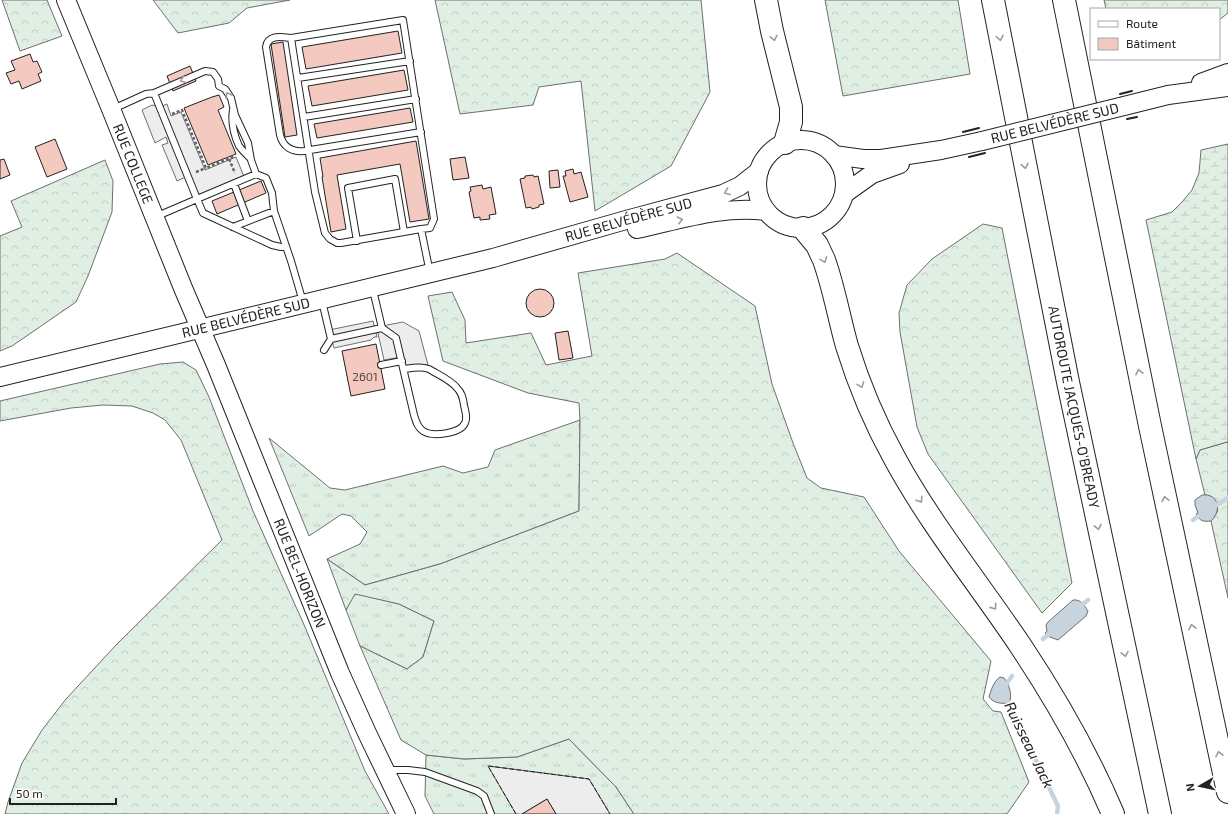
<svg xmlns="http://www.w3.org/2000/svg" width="1228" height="814" viewBox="0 0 1228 814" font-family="'Exo 2',sans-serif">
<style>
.grass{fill:url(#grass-tufts);stroke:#6f6f6f}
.forest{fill:url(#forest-crowns);stroke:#6f6f6f}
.wetland{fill:url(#wetland-marsh);stroke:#6f6f6f}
.parking{fill:#ededed;stroke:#6f6f6f}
.water{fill:#c7d3dd;stroke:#6f6f6f}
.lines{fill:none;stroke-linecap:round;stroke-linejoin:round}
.stream{stroke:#c7d3dd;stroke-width:4.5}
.building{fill:#f3c9c0;stroke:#222}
.lane-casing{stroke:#222;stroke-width:8}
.secondary-casing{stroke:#222;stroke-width:20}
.highway-casing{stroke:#222;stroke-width:24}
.path{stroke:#646464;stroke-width:2.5;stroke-dasharray:3 2;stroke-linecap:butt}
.lane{stroke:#fff;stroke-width:6}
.secondary{stroke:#fff;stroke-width:18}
.highway{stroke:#fff;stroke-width:22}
.secondary-bridge-casing{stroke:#222;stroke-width:20;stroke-linecap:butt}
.secondary-bridge{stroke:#fff;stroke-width:18}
.fence{stroke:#222;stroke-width:1;stroke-dasharray:5 2;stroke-linecap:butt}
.wall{stroke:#222;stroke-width:2}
.oneway{stroke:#9c9c9c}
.labels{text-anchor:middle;stroke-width:3;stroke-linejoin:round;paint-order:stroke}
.number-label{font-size:12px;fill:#564c4a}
.street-label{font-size:14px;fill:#222;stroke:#fff}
.water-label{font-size:15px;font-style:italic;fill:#222;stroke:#fff}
</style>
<defs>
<pattern id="grass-tufts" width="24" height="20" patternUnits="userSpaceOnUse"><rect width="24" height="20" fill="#e0efe3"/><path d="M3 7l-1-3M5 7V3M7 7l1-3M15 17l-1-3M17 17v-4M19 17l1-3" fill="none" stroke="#c0cdc2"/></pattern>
<pattern id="forest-crowns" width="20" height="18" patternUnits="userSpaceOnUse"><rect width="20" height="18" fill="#e0efe3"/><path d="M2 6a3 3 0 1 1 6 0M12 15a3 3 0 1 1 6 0" fill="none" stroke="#c0cdc2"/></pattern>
<pattern id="wetland-marsh" width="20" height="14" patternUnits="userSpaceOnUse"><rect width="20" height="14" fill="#e0efe3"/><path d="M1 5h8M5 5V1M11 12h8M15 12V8" fill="none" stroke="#c0cdc2"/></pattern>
</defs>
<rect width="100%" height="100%" fill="#fff"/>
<path class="grass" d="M580,420l-1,91 -139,53 -75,21 -38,-26 33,-15 7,-12 -16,-16 -9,-2 -33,22 -40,-98 61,50 15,2 98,-24 20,7 25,-6 7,-17z
M354,593l45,11 35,17 -11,36 -16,12 -47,-23 -14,-36z
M569,739l47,48 18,27h-24l-21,-35 -100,-13 27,48h-82l-9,-18 1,-41 38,4 53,-2z"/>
<path class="forest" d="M2,0h45l15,36 -42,15z
M153,0h137l-43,8 -18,15 -51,10z
M435,0h266l9,92 -39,74 -76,45 -14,-130 -42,6 -6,18 -73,9z
M825,0h133l12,74 -127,22z
M1104,0h124v13l-9,7v-11h-113z
M105,160l8,21 -1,31 -24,64 -12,26 -64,44 -12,5v-115l22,-9 -11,-26z
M983,224l19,4 70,355 -30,30 -114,-159 -11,-27 -17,-95 -1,-19 8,-28 25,-26z
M677,253l78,53 17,78 21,59 14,35 14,10 43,9 35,54 92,110 -8,38 10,12 8,1 28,70 -22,32h-373l-18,-27 -47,-48 -52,18 -53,2 -38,-4 -25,-15 -41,-94 47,23 16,-12 11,-36 -35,-17 -44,-10 -9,16 -19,-51 38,26 75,-21 139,-53 1,-91 -1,-17 -51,-10 -85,-32 -15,-65 24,-4 13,28 1,23 65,-10 15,32 46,-9 -14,-83 87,-14z
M183,362l13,8 13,27 44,114 52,116 60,144 24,43h-384l3,-12 14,-39 20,-33 24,-31 51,-55 105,-104 -41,-100 -16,-20 -12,-7 -21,-7 -29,-1 -32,3 -71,13v-20l160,-37z
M1227,442h1v156l-17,-77 5,-7 2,-4 -9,-14 -4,-1 -9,-36 4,-9z"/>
<path class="wetland" d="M1228,144v298h-1l-27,8 -4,9 -50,-239 26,-8 10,-10 10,-12 7,-17 2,-23z"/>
<path class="parking" d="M167,104l4,12 10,-4 24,58 31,-13 9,22 -48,20 -9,-23 -11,5 -15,-36 6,-2 -2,-6 -11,6 -13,-33 10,-5 8,2z
M373,321l4,16h-3l-3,3 -37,8 -5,-18z
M403,322l16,9 9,34 -24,4 -3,-12 -17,3 -7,-31 5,-3z
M488,766l101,13 21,35h-54l-9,-15 -25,15h-6z"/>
<path class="water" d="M1202,495c17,-2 20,16 9,26 -8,1 -11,0 -15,-7l2,-1 -3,-8v-5z
M1073,600c8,-1 11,5 15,11l-2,5 -28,24 -8,-3 -5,-4 2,-2 -1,-6 2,-3z
M1000,677l4,1c5,6 9,18 5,25 -7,1 -16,0 -20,-6 2,-7 5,-16 11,-20z"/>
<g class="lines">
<path class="stream" d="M1213,507l15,-9
M1193,520l10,-7
M1079,607l9,-7
M1043,639l8,-7
M1004,687l8,-11
M1006,698l52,108 -1,8"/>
</g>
<path class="building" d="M398,31l4,22 -96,16 -4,-22z
M283,42l14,93 -12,2 -14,-93z
M30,54l3,8 4,-1 5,11 -4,2 3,7 -19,8 -3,-8 -8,3 -5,-11 9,-3 -4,-9z
M190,66l6,15 -23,10 -6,-15z
M404,70l4,20 -96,16 -4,-20z
M219,95l5,12 -6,3 18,44 -28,11 -24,-57 28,-11z
M410,108l3,14 -96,16 -3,-14z
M55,139l12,30 -20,8 -12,-30z
M416,141l13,78 -19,3 -10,-58 -63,11 9,54 -15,3 -9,-55h1l-3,-19z
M465,157l4,21 -16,2 -3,-21z
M4,159l6,16 -10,4v-19z
M573,169l1,5 7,-2 7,25 -18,5 -7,-26h3l-1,-5z
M558,170l2,17 -10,1 -1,-17z
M533,175l1,2 4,-1 6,28 -5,1v2l-7,2 -1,-2 -5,1 -6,-29 5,-1v-2z
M261,181l5,12 -49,21 -5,-13z
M482,185l1,4 8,-2 5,27 -7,1 1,4 -10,1v-3l-6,1 -5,-26 2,-1 -1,-4z
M526 303a14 14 0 1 1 28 0a14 14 0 1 1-28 0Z
M568,331l5,27 -14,2 -4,-27z
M376,344l9,45 -34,7 -9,-45z
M547,799l9,15h-34z"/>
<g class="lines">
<g class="lane-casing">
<path id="lane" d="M291,38c-9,-1 -23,-4 -25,9l14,88c3,12 12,17 24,16l117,-19
M298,78l112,-17
M154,93l51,-22 8,1 5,7 1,7 6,3 6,9 4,17 13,28 3,17 5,14
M113,109l33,-15 8,-1 43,106 -42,18
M233,110c-2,12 1,25 6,36 3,4 7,8 11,12
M304,117l112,-18
M234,184l14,37
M233,227l41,-16
M421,229l9,-1 4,-9 -31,-199 -112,18 24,154 9,37 1,4 5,6 7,4h4l80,-14 9,44
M357,241l-9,-53 47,-9 9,53
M286,246l-5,1 -9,-2 -69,-32 -6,-14 59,-25 10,4 6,15 2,18 17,50 12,41
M322,301l9,38 46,-10 5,-1 -9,-38
M382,328l14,10 18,77c2,6 3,12 9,16 9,6 37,3 42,-8 3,-6 0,-12 -1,-18 -1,-7 -2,-12 -7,-17 -6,-8 -20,-14 -28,-19 -9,-3 -17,-1 -25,0
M324,350l7,-11
M381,365l21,-4
M388,770h20l17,2 52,19 7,5 7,18"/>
</g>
<g class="secondary-casing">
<g id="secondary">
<path id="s1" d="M66,0l45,109 72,179 33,77 124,308 27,60 39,81"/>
<path d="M1201,83l27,-10"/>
<path d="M1124,106l44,-11 60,-8"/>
<circle cx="801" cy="184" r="44"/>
<path d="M834,155l29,4h18l60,-9 41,-9"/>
<path d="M844,194l28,-20 28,-10"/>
<path d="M637,229c42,-9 86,-24 129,-18"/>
<path id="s2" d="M0,377l493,-119 133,-38 97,-26 17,-8 19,-15"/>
</g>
</g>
<g class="highway-casing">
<g id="highway">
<path d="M766,0l6,31 19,76v15l-6,21"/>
<path id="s3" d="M993,0l75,382 92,432"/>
<path d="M1064,0l86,426 78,366"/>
<path d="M803,228l14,17 7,15c10,28 15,58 23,86 12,39 28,77 48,113 36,66 84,125 125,186 36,54 68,110 93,169"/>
</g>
</g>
<path class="path" d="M172,114l10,-4 24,58 29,-12
M229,159l6,14
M196,172l10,-4"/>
<use href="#lane" class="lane"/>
<use href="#secondary" class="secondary"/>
<use href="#highway" class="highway"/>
<g class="secondary-bridge-casing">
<g id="secondary-bridge">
<path id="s4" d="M982,141l142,-35"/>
</g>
</g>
<use href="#secondary-bridge" class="secondary-bridge"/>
<path class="fence" d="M516,814l-28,-48 101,13 21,35"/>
<path class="wall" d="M1120,94l12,-3
M1127,119l10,-2
M963,132l16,-4
M969,157l16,-4"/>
</g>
<defs><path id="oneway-chevron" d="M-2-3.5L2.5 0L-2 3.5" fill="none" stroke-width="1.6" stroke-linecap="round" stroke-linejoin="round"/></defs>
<g class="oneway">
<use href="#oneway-chevron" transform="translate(774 38) rotate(77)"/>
<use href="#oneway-chevron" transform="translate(1000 38) rotate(79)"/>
<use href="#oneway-chevron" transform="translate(183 80) rotate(158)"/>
<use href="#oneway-chevron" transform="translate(228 95) rotate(-120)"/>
<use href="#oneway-chevron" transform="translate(1025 166) rotate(79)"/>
<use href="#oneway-chevron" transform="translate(727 192) rotate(159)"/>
<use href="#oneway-chevron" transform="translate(680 220) rotate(-12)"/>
<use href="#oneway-chevron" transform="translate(824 260) rotate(69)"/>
<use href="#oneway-chevron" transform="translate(1139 372) rotate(-102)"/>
<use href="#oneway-chevron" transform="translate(861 385) rotate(69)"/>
<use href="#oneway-chevron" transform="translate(1165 499) rotate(-102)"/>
<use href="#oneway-chevron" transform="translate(920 500) rotate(57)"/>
<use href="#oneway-chevron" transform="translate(1098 527) rotate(78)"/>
<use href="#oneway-chevron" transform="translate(994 607) rotate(55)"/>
<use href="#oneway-chevron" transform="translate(1192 627) rotate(-102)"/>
<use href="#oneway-chevron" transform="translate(1125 654) rotate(78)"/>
<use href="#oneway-chevron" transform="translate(1219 754) rotate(-102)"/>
</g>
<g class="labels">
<g class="number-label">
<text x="365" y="381">2601</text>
</g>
<g class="street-label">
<text dy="5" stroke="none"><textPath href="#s4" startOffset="75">RUE BELVÉDÈRE SUD</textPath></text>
<text dy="5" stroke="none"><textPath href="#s1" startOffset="177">RUE COLLEGE</textPath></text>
<text dy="5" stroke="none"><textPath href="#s2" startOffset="648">RUE BELVÉDÈRE SUD</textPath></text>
<text dy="5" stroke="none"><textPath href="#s2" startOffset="253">RUE BELVÉDÈRE SUD</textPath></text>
<text dy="5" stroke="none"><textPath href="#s3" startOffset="415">AUTOROUTE JACQUES-O'BREADY</textPath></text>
<text dy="5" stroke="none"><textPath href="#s1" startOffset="619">RUE BEL-HORIZON</textPath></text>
</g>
<g class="water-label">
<text transform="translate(1029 745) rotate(64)" y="5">Ruisseau Jack</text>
</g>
</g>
<rect x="1090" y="8" width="130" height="52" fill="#ffffff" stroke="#a7a7a7"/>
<rect x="1098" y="21" width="20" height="6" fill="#ffffff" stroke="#a7a7a7"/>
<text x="1126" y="28" font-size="12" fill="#222222">Route</text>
<rect x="1098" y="38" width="20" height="12" fill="#f3c9c0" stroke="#a7a7a7"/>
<text x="1126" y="48" font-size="12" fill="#222222">Bâtiment</text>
<g transform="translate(1200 786) rotate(261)" stroke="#ffffff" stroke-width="3" paint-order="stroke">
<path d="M0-3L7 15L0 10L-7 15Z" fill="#222222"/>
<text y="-6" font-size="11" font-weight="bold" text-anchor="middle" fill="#222222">N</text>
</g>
<path d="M10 798v6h106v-6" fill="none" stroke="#222222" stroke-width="2"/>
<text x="16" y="798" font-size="12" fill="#222222" stroke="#ffffff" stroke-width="3" paint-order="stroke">50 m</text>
</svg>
